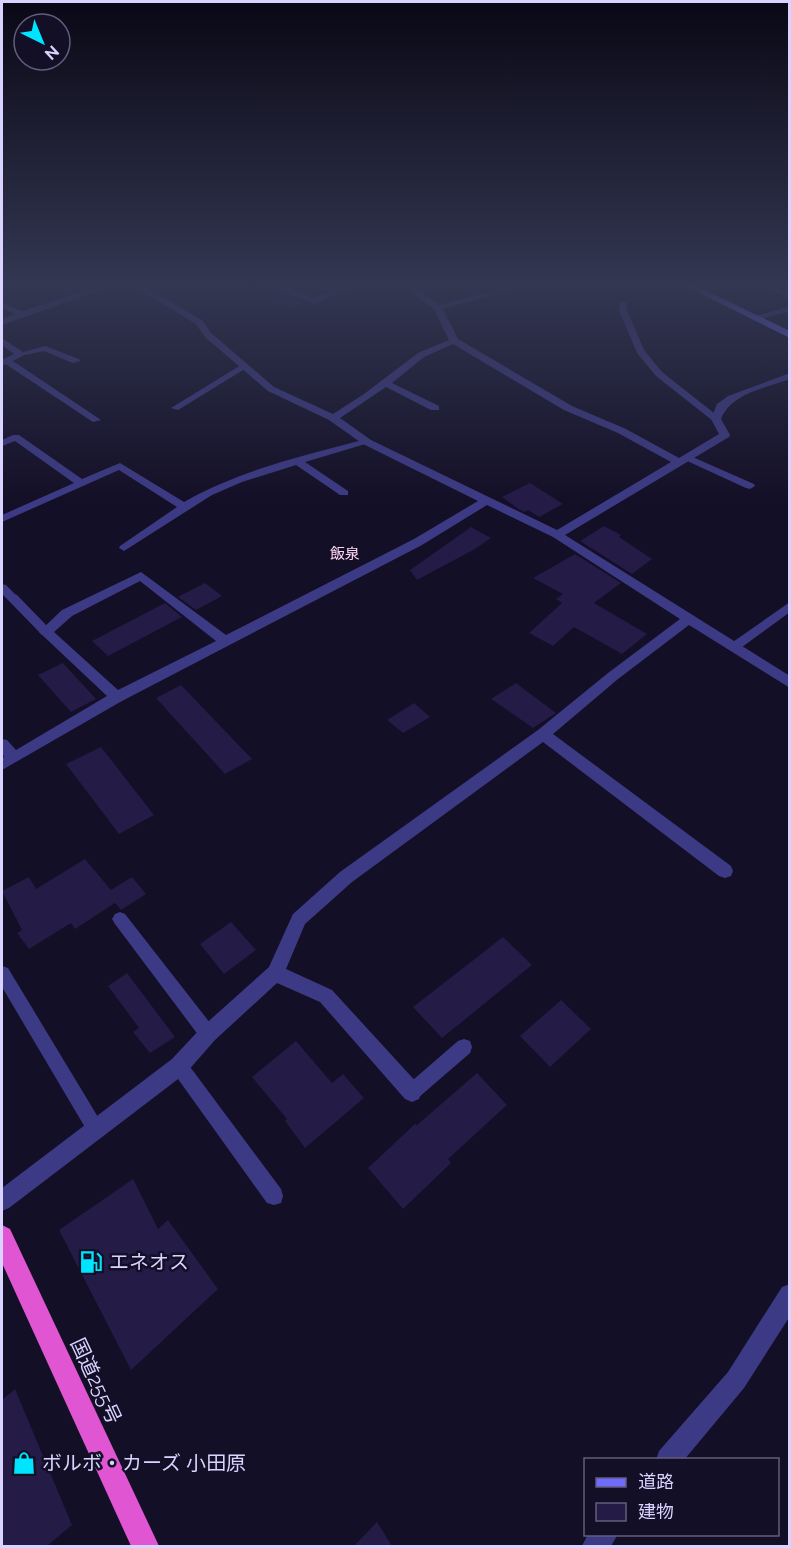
<svg xmlns="http://www.w3.org/2000/svg" width="791" height="1548" viewBox="0 0 791 1548" font-family="Raleway,'Noto Sans JP',sans-serif">
<style>
.building{fill:#241b47}
.lines{fill:none;stroke-linecap:round;stroke-linejoin:round}
.service{fill:#3d3a85;fill-rule:evenodd}
.minor{fill:#3d3a85;fill-rule:evenodd}
.secondary{fill:#6f6bff;fill-rule:evenodd}
.trunk{fill:#e055d1;fill-rule:evenodd}
.labels{text-anchor:middle;stroke-width:5;stroke-linejoin:round;paint-order:stroke}
.far-neighbourhood-label{font-size:15px;fill:#ffd6f0;stroke:#130f26}
.near-poi-label{font-size:20px;fill:#d9d4ff;stroke:#130f26;text-anchor:start}
.near-street-label{font-size:20px;fill:#d9d4ff;stroke:#130f26}
</style>
<rect width="100%" height="100%" fill="#130f26"/>
<path class="building" d="M284,294l22,9 -12,6 -23,-8z
M530,483l33,21 -24,13 -11,-7 -3,2 -5,-2 -18,-13z
M604,526l17,9 -2,2 33,22 -20,15 -52,-33z
M471,527l20,11 -16,11 -58,31 -7,-10z
M575,554l46,29 -27,20 53,31 -25,20 -48,-27 -21,19 -24,-13 33,-30 -6,-4 7,-5 -30,-16z
M205,583l17,13 -26,14 -18,-13z
M165,603l17,14 -74,39 -16,-15z
M63,663l33,36 -25,13 -33,-37z
M516,683l40,30 -23,15 -42,-29z
M181,685l71,74 -27,15 -69,-76z
M414,703l16,14 -27,16 -16,-13z
M101,747l53,68 -35,19 -53,-70z
M85,859l26,31 21,-13 14,17 -25,16 -6,-7 -40,26 -4,-6 -42,26 -12,-16 5,-3 -20,-39 27,-14 7,12z
M231,922l25,28 -32,24 -24,-30z
M503,937l29,28 -90,73 -29,-31z
M127,973l48,64 -25,16 -17,-21 6,-4 -31,-42z
M561,1000l30,29 -41,38 -30,-31z
M296,1041l36,42 11,-9 21,24 -59,50 -20,-27 2,-2 -35,-42z
M477,1073l30,32 -59,54 3,4 -48,46 -35,-41 47,-44 2,1z
M133,1179l25,50 10,-9 50,69 -87,81 -72,-140z
M15,1389l57,136 -25,21h-45v-146z
M377,1522l15,24h-38z"/>
<g class="lines">
<path class="service" d="M498,283h10l7,5 -7,2z
M620,301l7,2v7l17,40 18,22 57,45v4h-6l-57,-45 -19,-23 -18,-43z
M45,346l34,13 1,2 -7,2 -29,-12 -24,5 -4,-2z
M7,358l3,1 91,61 -8,2 -89,-59 -1,-2z
M241,365l7,2 -70,43 -7,-2z
M13,435h6l63,44 38,-16 64,39c56,-32 121,-47 183,-63l5,3 -67,20 43,29v4h-8l-44,-30 -54,17 -30,13 -88,56 -5,-3 1,-2 57,-39 -58,-37 -117,52v-7l72,-32 -59,-42 -13,5v-6z
M688,455l66,29 1,2 -5,3 -4,-1 -61,-28 -2,-2z
M13,594l4,1 33,34 2,3 -2,3h-8l-33,-34v-6z
M790,602v10l-52,38h-8l-2,-3 2,-3z
M120,912l5,2 89,114 2,6 -2,6 -6,2 -6,-2 -87,-116 -3,-5 3,-5z
M2,966l6,2 93,154 3,6 -3,6 -6,3 -6,-3 -87,-147z
M464,1039l6,2 2,6 -2,6 -52,45 -6,3 -6,-3 -3,-6 3,-6 52,-45z
M179,1058l6,2 96,129 2,7 -2,7 -7,2 -7,-2 -94,-131 -3,-6 3,-6z"/>
<path class="minor" d="M108,283h13l-119,42v-6l13,-5 -13,-6v-5l20,8z
M128,283h10l64,37 9,13 63,54 59,27 31,-20 54,-41 31,-13 -15,-31 -36,-26h10l31,22 82,-22h14l-92,26 15,30 114,67 54,23 53,29 40,-24 -8,-15 6,-15 11,-8 62,-23v6c-24,9 -59,14 -69,40l9,16 -1,2 -164,98 225,141v12l-101,-63 -71,54 -65,55 178,132 2,5 -2,5 -6,2 -6,-2 -176,-134 -191,140 -47,42 -19,45 46,21 87,95 3,7 -3,7 -7,3 -7,-3 -85,-97 -43,-19 -62,57 -29,33 -177,135 -7,3v-23l170,-129 29,-31 68,-61 24,-53 47,-42 198,-142 70,-57 72,-54 -127,-82 -66,-32 -65,40 -300,156 -120,69v-12l2,-1 -2,-4v-14l5,1 9,10 91,-54 -68,-64 23,-22 79,-38 85,63 188,-96 64,-38 -115,-57 -34,-24 -61,-29 -63,-54 -9,-13zM453,344l111,66 54,23 53,29 -114,68 -186,-90 -31,-22 46,-31 45,23h8v-4l-47,-23 32,-26zM140,581l76,60 -98,49 -64,-58 18,-16z
M262,283h12l40,15 37,-15h12l-49,21z
M756,283h11l23,11v5z
M790,306v5l-36,10 -4,-3z
M2,338l21,14v4l-21,10v-6l12,-6 -12,-9z
M2,584l4,1 13,13 -2,3h-8l-7,-7z
M790,1284v32l-46,72 -60,72h-28l3,-9 69,-79 54,-85z
M588,1534h30l-7,12h-29z"/>
<path class="secondary" d="M679,283h11l100,48v7z"/>
<path class="trunk" d="M2,1225l8,4 149,317h-28l-129,-283z"/>
</g>
<linearGradient id="sky" x2="0" y2="1"><stop stop-color="#0a0815"/><stop offset="0.57" stop-color="#333752"/><stop offset="1" stop-color="#333752" stop-opacity="0"/></linearGradient>
<rect width="791" height="500" fill="url(#sky)"/>
<defs>
<g id="fuel-bare" transform="scale(1.8)"><path d="M-5.5-6h7V0h2V4h1.3V-2.5L3-4.5l.8-.8L6-3V5H2.5V1h-1V6h-7ZM-4.2-4.7v3.2H.2V-4.7Z" fill="#00e5ff" stroke="#130f26" stroke-width="2.5" paint-order="stroke"/></g>
<g id="shop-bare" transform="scale(1.8)"><path d="M-5-2.5h2.3a2.7 3.5 0 0 1 5.4 0H5L5.5 6h-11ZM-1.5-2.5h3a1.5 2.3 0 0 0-3 0Z" fill="#00e5ff" stroke="#130f26" stroke-width="2.5" paint-order="stroke"/></g>
</defs>
<g fill-rule="evenodd">
<use href="#fuel-bare" x="91" y="1262"/>
<use href="#shop-bare" x="24" y="1463"/>
</g>
<g class="labels">
<g class="far-neighbourhood-label">
<text x="345" y="559">飯泉</text>
</g>
<g class="near-poi-label">
<text x="109" y="1269">エネオス</text>
<text x="42" y="1470">ボルボ・カーズ 小田原</text>
</g>
<g class="near-street-label">
<text transform="translate(96 1381) rotate(65)" y="7">国道255号</text>
</g>
</g>
<rect width="791" height="1548" fill="none" stroke="#d9d4ff" stroke-width="6"/>
<rect x="584" y="1458" width="195" height="78" fill="#130f26" stroke="#625e7d" stroke-width="1.5"/>
<rect x="596" y="1478" width="30" height="9" fill="#6f6bff" stroke="#625e7d" stroke-width="1.5"/>
<text x="638" y="1488" font-size="18" fill="#d9d4ff">道路</text>
<rect x="596" y="1503" width="30" height="18" fill="#241b47" stroke="#625e7d" stroke-width="1.5"/>
<text x="638" y="1518" font-size="18" fill="#d9d4ff">建物</text>
<g transform="translate(42 42) rotate(137)"><circle r="28" fill="#130f26" stroke="#625e7d" stroke-width="1.5"/>
<path d="M0-4.5L10 22L0 15L-10 22Z" fill="#00e5ff"/>
<text y="-9" font-size="16" font-weight="bold" text-anchor="middle" fill="#d9d4ff">N</text>
</g>
</svg>
